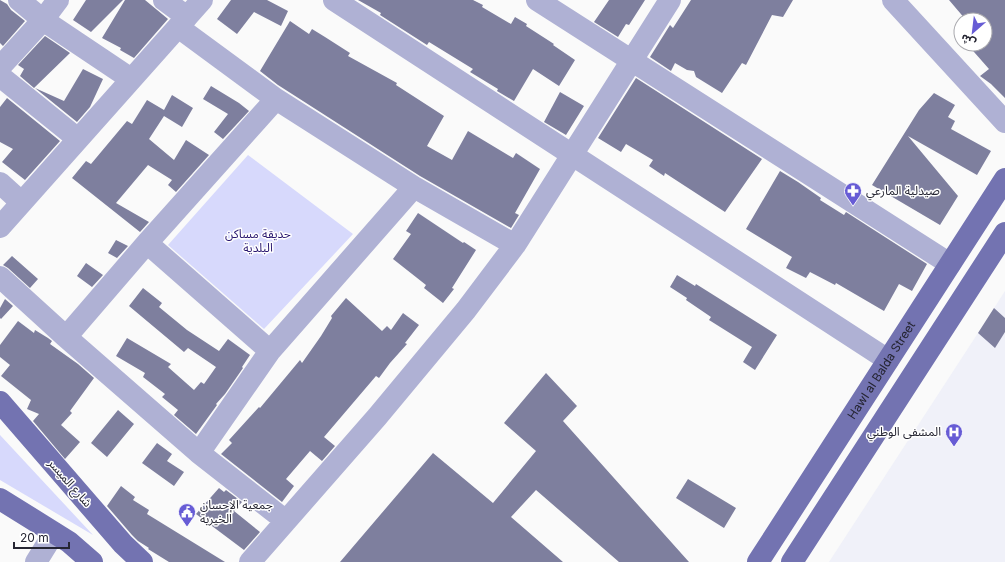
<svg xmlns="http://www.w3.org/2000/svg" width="1005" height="562" viewBox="0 0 1005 562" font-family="Inter,'Noto Sans Arabic',sans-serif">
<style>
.built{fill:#f0f1f9}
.green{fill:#d7d9fc}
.building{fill:#7e7f9e}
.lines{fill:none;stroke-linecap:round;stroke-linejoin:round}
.minor{stroke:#afb1d4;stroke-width:22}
.major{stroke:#7373b1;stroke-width:22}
.labels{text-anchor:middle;stroke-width:3;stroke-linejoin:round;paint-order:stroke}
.poi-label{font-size:12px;fill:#252532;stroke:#fff;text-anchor:start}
.park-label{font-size:12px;fill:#28166e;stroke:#fff}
.street-label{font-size:12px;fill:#252532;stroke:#fff}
</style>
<rect width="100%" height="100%" fill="#fafafa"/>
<path class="built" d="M1005,291v271h-176l149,-229z"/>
<path class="green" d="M248,155l105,79 -89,95 -96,-84z
M0,435l93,100 -93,-55z"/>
<path class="building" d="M0,0l7,4 4,6 14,11 -22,25 -3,-3z
M86,0h37l-32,32 -18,-12z
M125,0h20l23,19 -34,39 -14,-8 1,-2 -19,-10z
M231,0h36l21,11 -7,15 -27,-14 -17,22 -20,-15z
M358,0h115l10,5 -1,2 29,17 4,-7 12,7 -1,2 28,18 -1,1 22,15 -16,26 -26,-17 -19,32 -17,-10 1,-2 -28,-17 3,-3 -44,-27 -2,3 -47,-30 1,-2z
M609,0h36l-16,25 -3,-1 -8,13 -24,-15z
M691,0h102l-10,17 -11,-2 -26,50 -4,-2 -20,30 -26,-16 -2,-6 -7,-1 -12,-7 -4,8 -21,-14 20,-32 3,3z
M949,0h56v98l-14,-14 -11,-8 9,-7 -22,-25h18v-24h-19z
M290,21l19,13 3,-5 13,8 25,16 -2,3 49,27 -1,2 48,31 -17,30 25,14 16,-29 45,27 3,-5 24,16 -25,44 4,2 -8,13 -91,-52 -142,-91 -18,-14z
M45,36l25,17 -36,35 -14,-12 4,-7 -6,-4z
M83,69l20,10 -13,28 -13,15 -42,-34 29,13z
M636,78l126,81 -37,53 -60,-39 -1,3 -15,-10 4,-6 -27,-16 -5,8 -23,-14z
M211,86l28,17 10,8 -26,28 -9,-7 14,-18 -25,-15z
M560,92l24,14 -18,29 -22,-13z
M934,93l21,12 -7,12 7,4 -4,8 40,22 -14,24 -69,-39 50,60 -18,29 -68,-40 47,-75z
M172,95l21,13 -11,19 -18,-11 -15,23 25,21 12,-20 23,15 -33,37 -8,-7 4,-5 -24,-15 -32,38 33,19 -9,10 -68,-54 14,-17 5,3 36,-43 5,3 15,-24 17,10z
M7,98l53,43 -35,39 -23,-18 11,-13 -13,-7v-35z
M780,171l18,11 23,16 -1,2 24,15 2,-3 81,52 -15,27 -13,-7 -15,27 -48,-28 -1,2 -25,-13 -4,6 -20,-10 6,-11 -46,-28z
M418,213l45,30 1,-1 12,8 -24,38 2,1 -11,14 -19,-15 2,-3 -33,-26 18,-25 -5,-3z
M116,240l12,6 -11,12 -9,-5z
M12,256l26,23 -8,9 -22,-20 -5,-3z
M86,263l17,12 -11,12 -15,-11z
M677,275l18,11 1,-2 81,51 -22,35 -12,-8 9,-15 -43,-27 2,-3 -25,-17 1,-2 -17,-11z
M143,288l19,15 -3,4 28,23 32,21 9,-12 22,16 -8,12 1,1 -18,26 -9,10 1,1 -21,29 -22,-19 4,-5 -16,-13 3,-3 -22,-17 2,-4 -29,-17 11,-18 44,26 -3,3 26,23 7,-8 3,2 12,-17 -28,-19 -4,4 -55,-46z
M346,298l36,33 5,-5 4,4 12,-17 16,12 -14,18 2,1 -17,19 -11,15 -3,-2 -52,61 11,9 -13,15 -12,-10 -24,28 8,7 -12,16 -61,-48 11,-11 -3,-3 30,-33 1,1 40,-48 2,3 19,-27 11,-18 -1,-2z
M5,299l8,7 -12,13 -1,-1v-10z
M994,308l11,10v14l-10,16 -17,-15z
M18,321l16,12 1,-3 13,8 4,3 -2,3 28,20 16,14 -24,33 2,2 -11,12 19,17 -15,17 -32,-38 6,-7 -12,-5 4,-9 -30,-24 9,-11 -10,-8v-12z
M546,373l31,33 -14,15 126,141h-70l-83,-72 -25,27 52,45h-223l93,-109 60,50 43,-52 -32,-28z
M118,410l16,14 -27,33 -16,-14z
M157,443l15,11 -5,7 17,11 -10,14 -32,-23z
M688,479l48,29 -12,20 -48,-30z
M121,486l14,11 -2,3 16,10 -2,4 78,48h-56l-21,-13 1,-1 -11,-7 -6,-6 -25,-29z
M219,488l5,4 2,-2 16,12 -8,9 26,21 -16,18 -48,-36z"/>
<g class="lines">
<path class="minor" d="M19,0l24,20 88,59
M164,0l23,17
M334,0l554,360
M537,0l413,264
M893,0l112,122
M178,27l98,72 138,88 101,58
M0,67l43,-47 15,-20
M0,76l78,63
M0,183l21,19
M0,227l202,-227
M147,243l123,108
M0,277l66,60 133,116 87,68
M66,337l81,-94 129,-144
M199,453l71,-102 144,-164
M36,562l18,-29
M250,562l127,-145 89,-107 49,-65 155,-245"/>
<g class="major">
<path d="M0,402l123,142 19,18"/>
<path d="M0,499l69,43 23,20"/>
<path id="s1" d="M758,562l247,-383"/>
<path d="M792,562l213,-329"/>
</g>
</g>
<defs>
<g id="pharmacy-pin" transform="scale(0.9)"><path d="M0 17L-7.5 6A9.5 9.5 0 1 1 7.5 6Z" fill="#675cd5" stroke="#fff"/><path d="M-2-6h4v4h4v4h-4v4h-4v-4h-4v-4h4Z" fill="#fff"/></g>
<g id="hospital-pin" transform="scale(0.9)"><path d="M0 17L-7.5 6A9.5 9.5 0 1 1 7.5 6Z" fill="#675cd5" stroke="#fff"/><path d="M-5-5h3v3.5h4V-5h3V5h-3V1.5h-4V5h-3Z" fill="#fff"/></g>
<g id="civic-pin" transform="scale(0.9)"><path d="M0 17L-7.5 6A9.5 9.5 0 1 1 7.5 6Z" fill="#675cd5" stroke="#fff"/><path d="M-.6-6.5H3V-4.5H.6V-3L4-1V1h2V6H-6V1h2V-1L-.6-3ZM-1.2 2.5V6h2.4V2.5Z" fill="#fff"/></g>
</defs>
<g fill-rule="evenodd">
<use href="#pharmacy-pin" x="853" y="191"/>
<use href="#hospital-pin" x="954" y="432"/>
<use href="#civic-pin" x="187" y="512"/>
</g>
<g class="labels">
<g class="poi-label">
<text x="866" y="195">صيدلية المارعي</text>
<text x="941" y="436" text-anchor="end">المشفى الوطني</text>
<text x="200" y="509">جمعية الإحسان<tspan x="200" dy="14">الخيرية</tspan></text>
</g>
<g class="park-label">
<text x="258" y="238">حديقة مساكن<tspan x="258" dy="14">البلدية</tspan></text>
</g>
<g class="street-label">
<text dy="4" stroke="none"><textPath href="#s1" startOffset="228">Hawl al Balda Street</textPath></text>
<text transform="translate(70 483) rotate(49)" y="4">شارع الميسر</text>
</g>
</g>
<g transform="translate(973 32) rotate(208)"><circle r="19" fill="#ffffff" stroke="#a8a8ad"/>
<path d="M0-3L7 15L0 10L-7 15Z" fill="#675cd5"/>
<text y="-6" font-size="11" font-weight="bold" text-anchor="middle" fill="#252532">ش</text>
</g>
<path d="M14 542v6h55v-6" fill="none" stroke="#252532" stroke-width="2"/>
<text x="20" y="542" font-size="12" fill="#252532" stroke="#ffffff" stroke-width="3" paint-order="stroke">20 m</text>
</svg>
